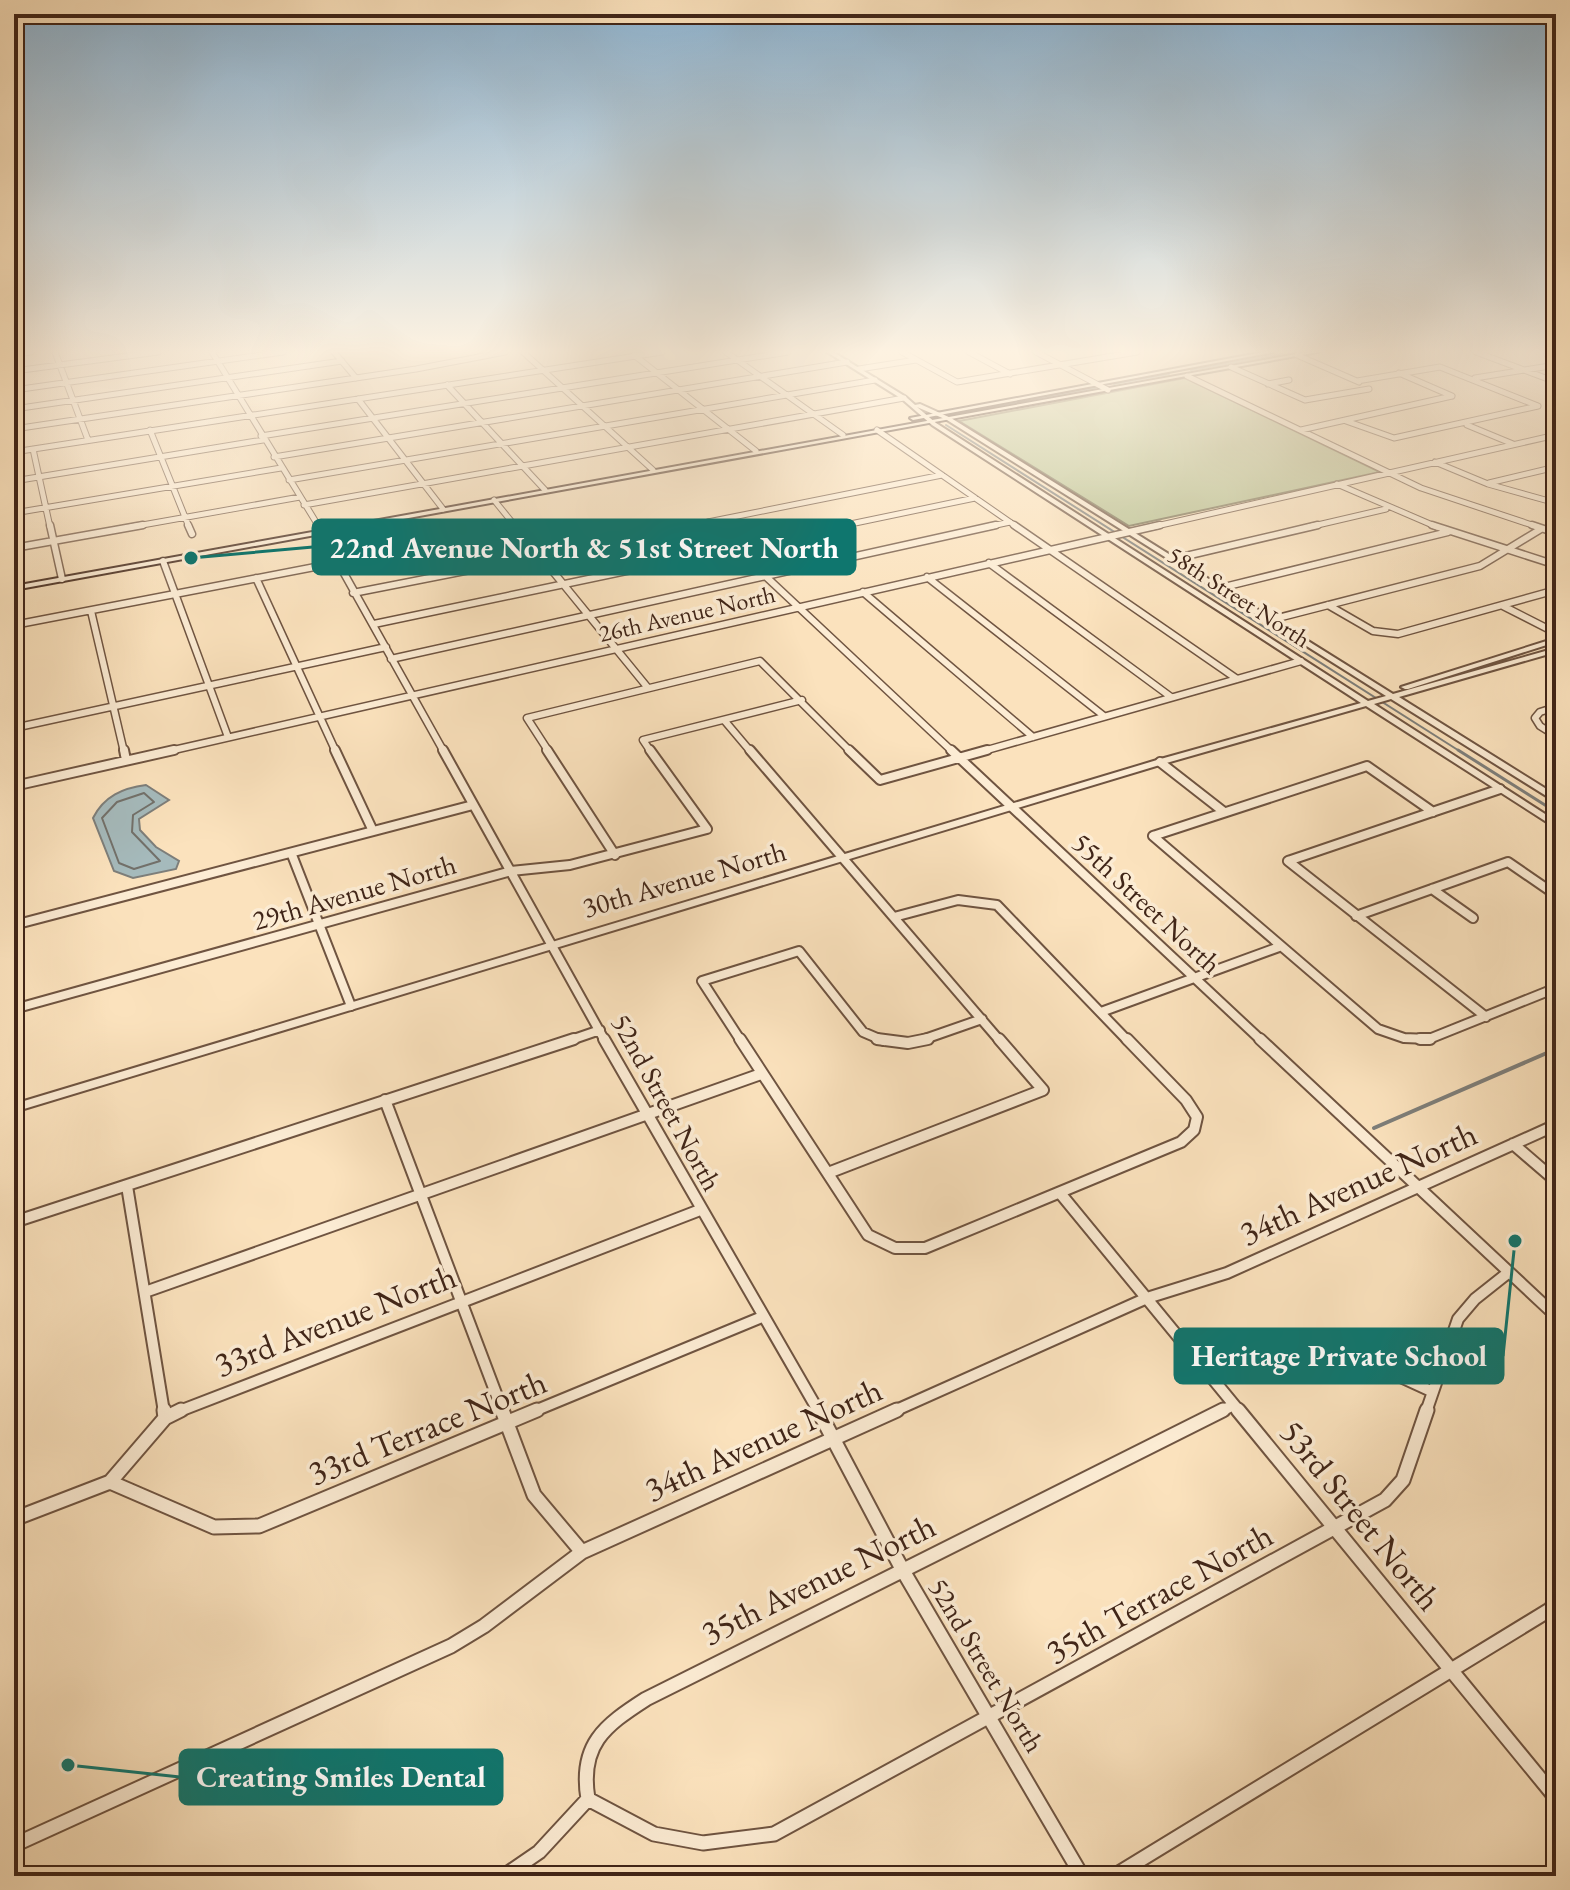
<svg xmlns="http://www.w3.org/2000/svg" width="1570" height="1890" viewBox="0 0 1570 1890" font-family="'EB Garamond',serif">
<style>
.green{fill:#bac494;stroke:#7d7456;stroke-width:2}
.water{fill:#a5babc;stroke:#7d7e7a;stroke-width:2}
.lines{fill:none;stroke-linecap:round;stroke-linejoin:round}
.shore{stroke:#72706a;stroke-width:2}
.stream-far2{stroke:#7d7e7a;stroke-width:2}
.stream-far1{stroke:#7d7e7a;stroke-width:3}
.stream{stroke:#7d7e7a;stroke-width:4}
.minor-far4-casing{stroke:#6f5441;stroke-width:7}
.minor-far3-casing{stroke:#6f5441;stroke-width:9}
.minor-far2-casing{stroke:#6f5441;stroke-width:12}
.minor-far1-casing{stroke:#6f5441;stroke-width:14}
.minor-casing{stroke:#6f5441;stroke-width:17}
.tertiary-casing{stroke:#6f5441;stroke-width:4}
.secondary-casing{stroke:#402518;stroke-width:4}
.minor-far4{stroke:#fcecd4;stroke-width:5}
.minor-far3{stroke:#fcecd4;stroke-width:6}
.minor-far2{stroke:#fcecd4;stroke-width:8}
.minor-far1{stroke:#fcecd4;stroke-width:10}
.minor{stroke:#fcecd4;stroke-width:13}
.tertiary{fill:#fcecd4;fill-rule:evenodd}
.secondary{fill:#fcecd4;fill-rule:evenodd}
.labels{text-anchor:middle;stroke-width:7;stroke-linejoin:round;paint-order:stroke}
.far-street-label{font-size:24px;fill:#402518;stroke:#fcecd4}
.street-label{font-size:28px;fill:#402518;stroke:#fcecd4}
.near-street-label{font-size:34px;fill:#402518;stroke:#fcecd4}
.leader{fill:none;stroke:#0f766e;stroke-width:3}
.callout-dot{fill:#0f766e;stroke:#fcecd4;stroke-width:3}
.callout{fill:#0f766e;stroke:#0f766e;stroke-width:3}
.callout-label{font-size:30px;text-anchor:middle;font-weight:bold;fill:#fff}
</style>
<rect width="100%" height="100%" fill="#fbe2bd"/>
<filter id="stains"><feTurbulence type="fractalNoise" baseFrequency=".0025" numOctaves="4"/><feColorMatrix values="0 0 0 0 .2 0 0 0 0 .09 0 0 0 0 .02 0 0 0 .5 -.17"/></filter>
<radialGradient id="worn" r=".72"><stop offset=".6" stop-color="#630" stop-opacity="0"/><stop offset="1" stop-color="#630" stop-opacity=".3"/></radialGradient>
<path class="green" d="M1185,378l195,94 -251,54 -170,-105z"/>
<path class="water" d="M146,785l23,15 -30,19 1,11 16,17 23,14 -3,8 -43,9 -19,-7 -21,-53c11,-22 30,-30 53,-33z"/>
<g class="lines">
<path class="shore" d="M144,793l10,9 -21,13 -1,17 28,29 -26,8 -15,-6 -17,-45 15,-16z"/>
<path class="stream-far2" d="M1191,370l91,-16
M1114,384l55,-10
M954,414l141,-26
M946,425l515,327"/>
<path class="stream-far1" d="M1458,750l98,62"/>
<path class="stream" d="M1374,1128l182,-79"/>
<g class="minor-far4-casing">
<path id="minor-far4" d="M55,352l33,88
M212,352l107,175
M334,352l22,26
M523,352l130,118
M726,352l117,83
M902,352l55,30 180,-30
M969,352l41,22
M1036,352l72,38
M1476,352l80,30
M1552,352l-5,3 9,8
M14,354l17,-2
M634,355l122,96
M1297,355l62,27
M1231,367l74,33 64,-11
M859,369l57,-9
M14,371l144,-19
M1399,373l53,23
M1187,376l234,112 117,39
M1475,378l81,-13
M1357,381l83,-14 98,39
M1268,384l21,-4
M447,385l98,105
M14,390l269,-38
M358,399l85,110
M14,409l328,-48
M1346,421l48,17 144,-32
M1467,425l46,19
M14,429l402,-60 89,-17
M150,430l39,97
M877,430l140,97
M1301,430l151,-34
M261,436l527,-84
M33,449l17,78
M14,452l648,-100
M274,457l573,-95
M1435,462l53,22 68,19
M289,480l586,-100
M14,481l249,-41
M1489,483l67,-16
M1337,484l100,43
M494,500l22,27
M304,505l600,-107
M14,513l267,-45
M708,522l5,5
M708,522l234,-47
M131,527l169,-30
M836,527l139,-29
M987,527l23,-5
M1152,527l404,-92
M1309,527l77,-18"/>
</g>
<g class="minor-far3-casing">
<path id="minor-far3" d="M50,525l12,54
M188,525l4,9
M317,525l127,227
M515,525l133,163
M711,525l242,227
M1014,525l223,154
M1432,525l124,40
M1532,525l24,8
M14,548l129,-23
M1173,559l145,-34
M163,561l65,176
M989,563l182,134
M927,577l177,139
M256,578l80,174
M1220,588l228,-56
M863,592l170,145
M353,593l184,-36
M1328,605l45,26 25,3 158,-44
M1503,606l53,27
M91,611l33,141
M1270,620l210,-54 61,-37
M374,624l472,-99
M14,625l503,-97
M391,659l605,-134
M14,664l3,15 -3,7
M1556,707l-16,5 -5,6 5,8 16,10
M724,720l27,32
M14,728l372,-81
M165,752l995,-227
M549,752l-22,-34 233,-57 91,91
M651,752l-8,-12 159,-40
M980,752l321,-91"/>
</g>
<g class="minor-far2-casing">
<path id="minor-far2" d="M124,750l2,10
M335,750l38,81
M443,750l162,291
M547,750l68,105
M750,750l250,291
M849,750l31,30 107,-30
M951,750l311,291
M1160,762l64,50
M14,786l160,-36
M1153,836l225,193 26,9 25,1 127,-51
M1153,836l214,-70 66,46
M292,855l59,151
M1288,861l198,156
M1288,861l212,-72
M1432,889l41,29
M1356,916l152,-54 48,33
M894,917l64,-17 39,5 131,136
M14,925l459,-120
M14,1009l497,-138 59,-6 137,-36 -57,-79
M1101,1012l178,-65
M568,1041l32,-11
M741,1041l-39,-60 97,-30 64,81 21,9
M919,1041l63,-22"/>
</g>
<g class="minor-far1-casing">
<path id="minor-far1" d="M604,1039l215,373
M740,1039l128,196 27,13h30l256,-106 13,-12 3,-13 -11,-17 -59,-61
M877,1039l31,4 20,-4
M1260,1039l296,277
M1420,1039h10
M385,1100l118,312
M1513,1144l43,37
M828,1173l215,-83 -44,-51
M127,1186l37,226
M1060,1193l180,219
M14,1222l560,-183
M145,1292l616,-218
M1368,1362l63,29
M177,1412l523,-202
M532,1412l230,-95
M892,1412l255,-114 80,-25 329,-148
M1219,1412l15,-7
M1426,1412l32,-93 17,-20 34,-27"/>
</g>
<g class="minor-casing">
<path id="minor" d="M164,1410l1,8
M502,1410l32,85 48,57
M818,1410l84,159 180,307
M1238,1410l318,388
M110,1482l104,45 45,-1 278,-116
M14,1519l96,-37 55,-64 16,-8
M588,1799l66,35 49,9 71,-9 611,-334 18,-20 24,-70
M14,1845l437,-199 33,-20 98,-74 315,-142
M504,1876l35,-24 49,-53c-9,-54 16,-73 58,-100l577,-289
M1114,1876l437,-267 5,-10"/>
</g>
<g class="tertiary-casing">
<path id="tertiary" d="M827,352h6l73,45 9,8 5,-1 31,14 442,276 163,-46v4l-157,45 157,98v7l-165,-103 -17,5 182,117v7l-190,-122 -203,58 -1149,348v-8l1143,-344 204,-57 -429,-278 -30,-26zM917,407l30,13 439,276 -18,5 -432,-278z
M1556,638v4l-148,47h-3l-4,-2z"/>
</g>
<g class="secondary-casing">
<path id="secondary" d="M1264,352h10l-361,68 -3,-2z
M1308,352h10l-1304,238v-4z"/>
</g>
<use href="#minor-far4" class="minor-far4"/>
<use href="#minor-far3" class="minor-far3"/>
<use href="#minor-far2" class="minor-far2"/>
<use href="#minor-far1" class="minor-far1"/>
<use href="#minor" class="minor"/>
<use href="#tertiary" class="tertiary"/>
<use href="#secondary" class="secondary"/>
</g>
<linearGradient id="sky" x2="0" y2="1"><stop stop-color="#8db6d6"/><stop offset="0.57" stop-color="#fdf2e1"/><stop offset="1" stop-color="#fdf2e1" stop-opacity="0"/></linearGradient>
<rect width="1570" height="616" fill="url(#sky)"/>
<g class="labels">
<g class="far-street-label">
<text transform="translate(1239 597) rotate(33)" y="8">58th Street North</text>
<text transform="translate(687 614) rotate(-13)" y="8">26th Avenue North</text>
</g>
<g class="street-label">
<text transform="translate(684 879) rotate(-16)" y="10">30th Avenue North</text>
<text transform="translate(354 892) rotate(-16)" y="10">29th Avenue North</text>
<text transform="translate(1147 903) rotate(43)" y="10">55th Street North</text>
<text transform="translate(667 1102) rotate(61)" y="10">52nd Street North</text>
<text transform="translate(987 1665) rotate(59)" y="10">52nd Street North</text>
</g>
<g class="near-street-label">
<text transform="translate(1358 1183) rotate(-24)" y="12">34th Avenue North</text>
<text transform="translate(335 1320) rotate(-21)" y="12">33rd Avenue North</text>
<text transform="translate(427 1427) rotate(-22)" y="12">33rd Terrace North</text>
<text transform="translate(763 1439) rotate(-24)" y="12">34th Avenue North</text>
<text transform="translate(1361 1515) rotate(51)" y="12">53rd Street North</text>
<text transform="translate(818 1579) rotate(-26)" y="12">35th Avenue North</text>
<text transform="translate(1159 1593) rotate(-29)" y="12">35th Terrace North</text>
</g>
</g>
<path class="leader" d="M191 558L313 547M1515 1241L1503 1356M68 1765L180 1777"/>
<g class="callout-dot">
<circle cx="191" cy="558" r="8"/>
<circle cx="1515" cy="1241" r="8"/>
<circle cx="68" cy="1765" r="8"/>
</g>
<g class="callout">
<rect x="313" y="520" width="542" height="54" rx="8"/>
<rect x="1175" y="1329" width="328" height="54" rx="8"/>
<rect x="180" y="1750" width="322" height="54" rx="8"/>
</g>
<g class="callout-label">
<text x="584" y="558">22nd Avenue North &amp; 51st Street North</text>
<text x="1339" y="1366">Heritage Private School</text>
<text x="341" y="1787">Creating Smiles Dental</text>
</g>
<rect width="1570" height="1890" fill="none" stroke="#fbe2bd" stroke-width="48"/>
<rect x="16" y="16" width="1538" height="1858" fill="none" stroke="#402518" stroke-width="4"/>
<rect x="24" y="24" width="1522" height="1842" fill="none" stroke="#402518" stroke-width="2"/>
<rect width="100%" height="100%" filter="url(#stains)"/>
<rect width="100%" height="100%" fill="url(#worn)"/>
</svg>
